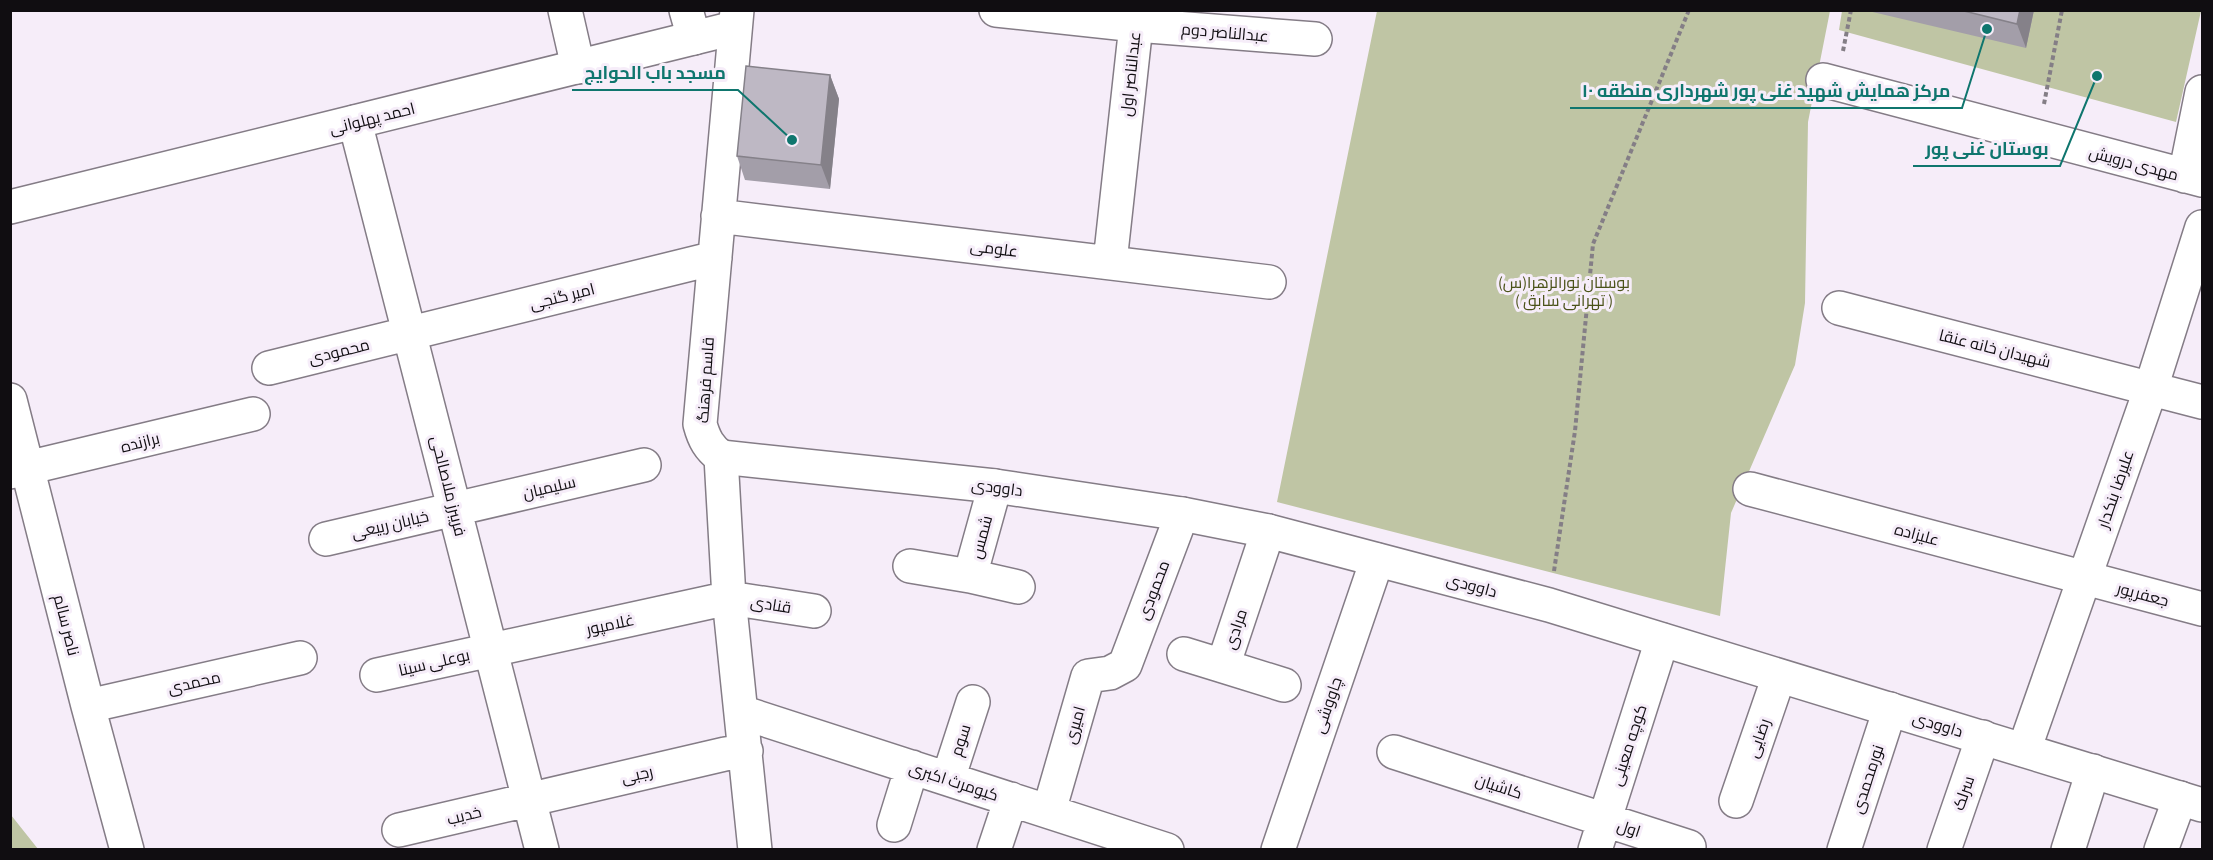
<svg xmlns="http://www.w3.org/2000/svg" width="2213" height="860" viewBox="0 0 2213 860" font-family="'Source Sans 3',Cairo,sans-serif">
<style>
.green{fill:#bfc5a4}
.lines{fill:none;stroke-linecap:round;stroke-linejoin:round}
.street-casing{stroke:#847c86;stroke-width:36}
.secondary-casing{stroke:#847c86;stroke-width:36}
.path{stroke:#847e86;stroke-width:4;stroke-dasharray:4.5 3;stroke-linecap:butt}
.street{stroke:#fff;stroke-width:33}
.secondary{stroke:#fff;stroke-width:33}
.wall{fill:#a39ea9}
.shaded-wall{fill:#858189}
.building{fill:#beb8c4;stroke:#858189;stroke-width:1.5}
.labels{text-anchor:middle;stroke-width:6;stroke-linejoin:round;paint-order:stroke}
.street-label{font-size:16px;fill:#100d11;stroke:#f6edf9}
.park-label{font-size:16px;fill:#4a5218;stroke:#f6edf9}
.leader{fill:none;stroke:#0f766e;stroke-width:2}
.callout-dot{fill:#0f766e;stroke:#f6edf9;stroke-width:2}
.callout-label{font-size:18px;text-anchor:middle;font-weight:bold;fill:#0f766e;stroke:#f6edf9;stroke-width:6;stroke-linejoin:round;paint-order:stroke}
</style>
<rect width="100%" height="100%" fill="#f6edf9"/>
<path class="green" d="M1377,11h453l-22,111 -3,181 -10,62 -64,148 -11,103 -443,-114z
M1842,11h359l-25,111 -337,-92z
M10,815h1l27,34h-27z"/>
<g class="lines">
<g class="street-casing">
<path id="street" d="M565,10l13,57
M686,10l8,28
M737,10l-37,414c4,15 9,24 21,33l8,141 26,252
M996,10l140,15 179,14
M1823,80l379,100
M355,122l187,728
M2185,176l17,-84
M718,216l551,66
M1110,262l26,-237
M1839,308l363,94
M269,368l446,-110
M10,400l78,306 39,144
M10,472l243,-58
M995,486l-25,90 48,11
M1750,489l452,120
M1268,531l-45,135 61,19
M326,539l318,-74
M910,566l60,10
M1184,654l39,12
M377,675l352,-77 85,13
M88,706l212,-48
M741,712l426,138
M2024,750l127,-362 51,-161
M1394,752l295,95
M948,779l25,-77
M1736,801l43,-125
M1049,811l39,-135 22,-3 15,-8 57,-151
M894,825l18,-58
M399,830l326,-76 21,-3
M994,850l17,-51
M1278,850l99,-290
M1595,850l67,-210
M1844,850l46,-141
M1944,850l39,-113
M2068,850l25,-79
M2161,850l19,-52"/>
</g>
<g class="secondary-casing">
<path id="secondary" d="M10,207l724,-179
M721,457l274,29 187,28 86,17 281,74 653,200"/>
</g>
<path class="path" d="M1843,51l8,-41
M2044,104l18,-94
M1554,571l21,-140 18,-187 96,-234"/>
<use href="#street" class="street"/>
<use href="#secondary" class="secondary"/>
</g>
<path class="wall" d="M1864,10h170l-8,38z
M830,75l9,24 -9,90 -85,-9 -8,-24z"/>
<path class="shaded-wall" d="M2020,10h14l-8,38 -9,-24z
M830,75l9,24 -9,90 -9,-24z"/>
<path class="building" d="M1960,10h60l-3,14z
M746,66l84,9 -9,90 -84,-9z"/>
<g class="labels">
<g class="street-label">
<text transform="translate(1225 32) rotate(5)" y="6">عبدالناصر دوم</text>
<text transform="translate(1130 74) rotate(-84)" y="6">عبدالناصر اول</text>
<text transform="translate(372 118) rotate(-14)" y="6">احمد پهلوانی</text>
<text transform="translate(2134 163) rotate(15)" y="6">مهدی درویش</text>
<text transform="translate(994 248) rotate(7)" y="6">علومی</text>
<text transform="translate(562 296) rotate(-14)" y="6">امیر گنجی</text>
<text transform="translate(1995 348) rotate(14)" y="6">شهیدان خانه‌ عنقا</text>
<text transform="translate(339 351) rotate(-14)" y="6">محمودی</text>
<text transform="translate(705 380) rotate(-86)" y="6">قاسم فرهنگ</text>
<text transform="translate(140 442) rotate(-14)" y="6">برازنده</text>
<text transform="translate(449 486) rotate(76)" y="6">فریبرز ملاصالحی</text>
<text transform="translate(549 487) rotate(-13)" y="6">سلیمیان</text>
<text transform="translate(997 487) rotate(7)" y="6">داوودی</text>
<text transform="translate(2115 489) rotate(-71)" y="6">علیرضا بنکدار</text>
<text transform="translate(390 524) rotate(-13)" y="6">خیابان ربیعی</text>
<text transform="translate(1917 534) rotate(15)" y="6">علیزاده</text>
<text transform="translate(981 537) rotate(-75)" y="6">شمس</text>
<text transform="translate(1472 585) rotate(15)" y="6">داوودی</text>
<text transform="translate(1153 590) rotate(-69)" y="6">محمودی</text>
<text transform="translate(2143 594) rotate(15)" y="6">جعفرپور</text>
<text transform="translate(771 604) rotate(9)" y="6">قنادی</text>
<text transform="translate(610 624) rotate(-12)" y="6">غلامپور</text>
<text transform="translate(67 625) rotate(76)" y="6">ناصر سالم</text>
<text transform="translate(1235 629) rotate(-72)" y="6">مرادی</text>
<text transform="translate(434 662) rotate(-13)" y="6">بوعلی سینا</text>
<text transform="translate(194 682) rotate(-13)" y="6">محمدی</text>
<text transform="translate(1327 705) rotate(-71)" y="6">چاووشی</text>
<text transform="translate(1938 724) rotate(17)" y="6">داوودی</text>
<text transform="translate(1074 725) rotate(-74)" y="6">امیری</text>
<text transform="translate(1758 738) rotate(-71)" y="6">رضایی</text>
<text transform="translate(960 740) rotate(-72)" y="6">سوم</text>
<text transform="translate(1628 745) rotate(-72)" y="6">کوچه معینی</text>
<text transform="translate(637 774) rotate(-13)" y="6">رجبی</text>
<text transform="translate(1867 779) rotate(-72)" y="6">نورمحمدی</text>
<text transform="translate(954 781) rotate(18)" y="6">کیومرث اکبری</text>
<text transform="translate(1499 786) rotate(18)" y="6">کاشیان</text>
<text transform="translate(1963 793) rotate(-71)" y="6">سرلک</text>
<text transform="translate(464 815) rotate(-14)" y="6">خدیب</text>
<text transform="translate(1629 828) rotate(18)" y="6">اول</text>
</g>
<g class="park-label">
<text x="1564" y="288">بوستان نورالزهرا(س)<tspan x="1564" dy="18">( تهرانی سابق )</tspan></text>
</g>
</g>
<path class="leader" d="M792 140L738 90H572M1987 29L1962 108H1570M2097 76L2060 166H1913"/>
<g class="callout-dot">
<circle cx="792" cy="140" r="6"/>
<circle cx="1987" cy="29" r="6"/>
<circle cx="2097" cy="76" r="6"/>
</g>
<g class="callout-label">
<text x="655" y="79">مسجد باب الحوایج</text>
<text x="1766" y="97">مرکز همایش شهید غنی پور شهرداری منطقه ۱۰</text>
<text x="1987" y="155">بوستان غنی پور</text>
</g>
<rect width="2213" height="860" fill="none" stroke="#100d11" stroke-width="24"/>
</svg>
